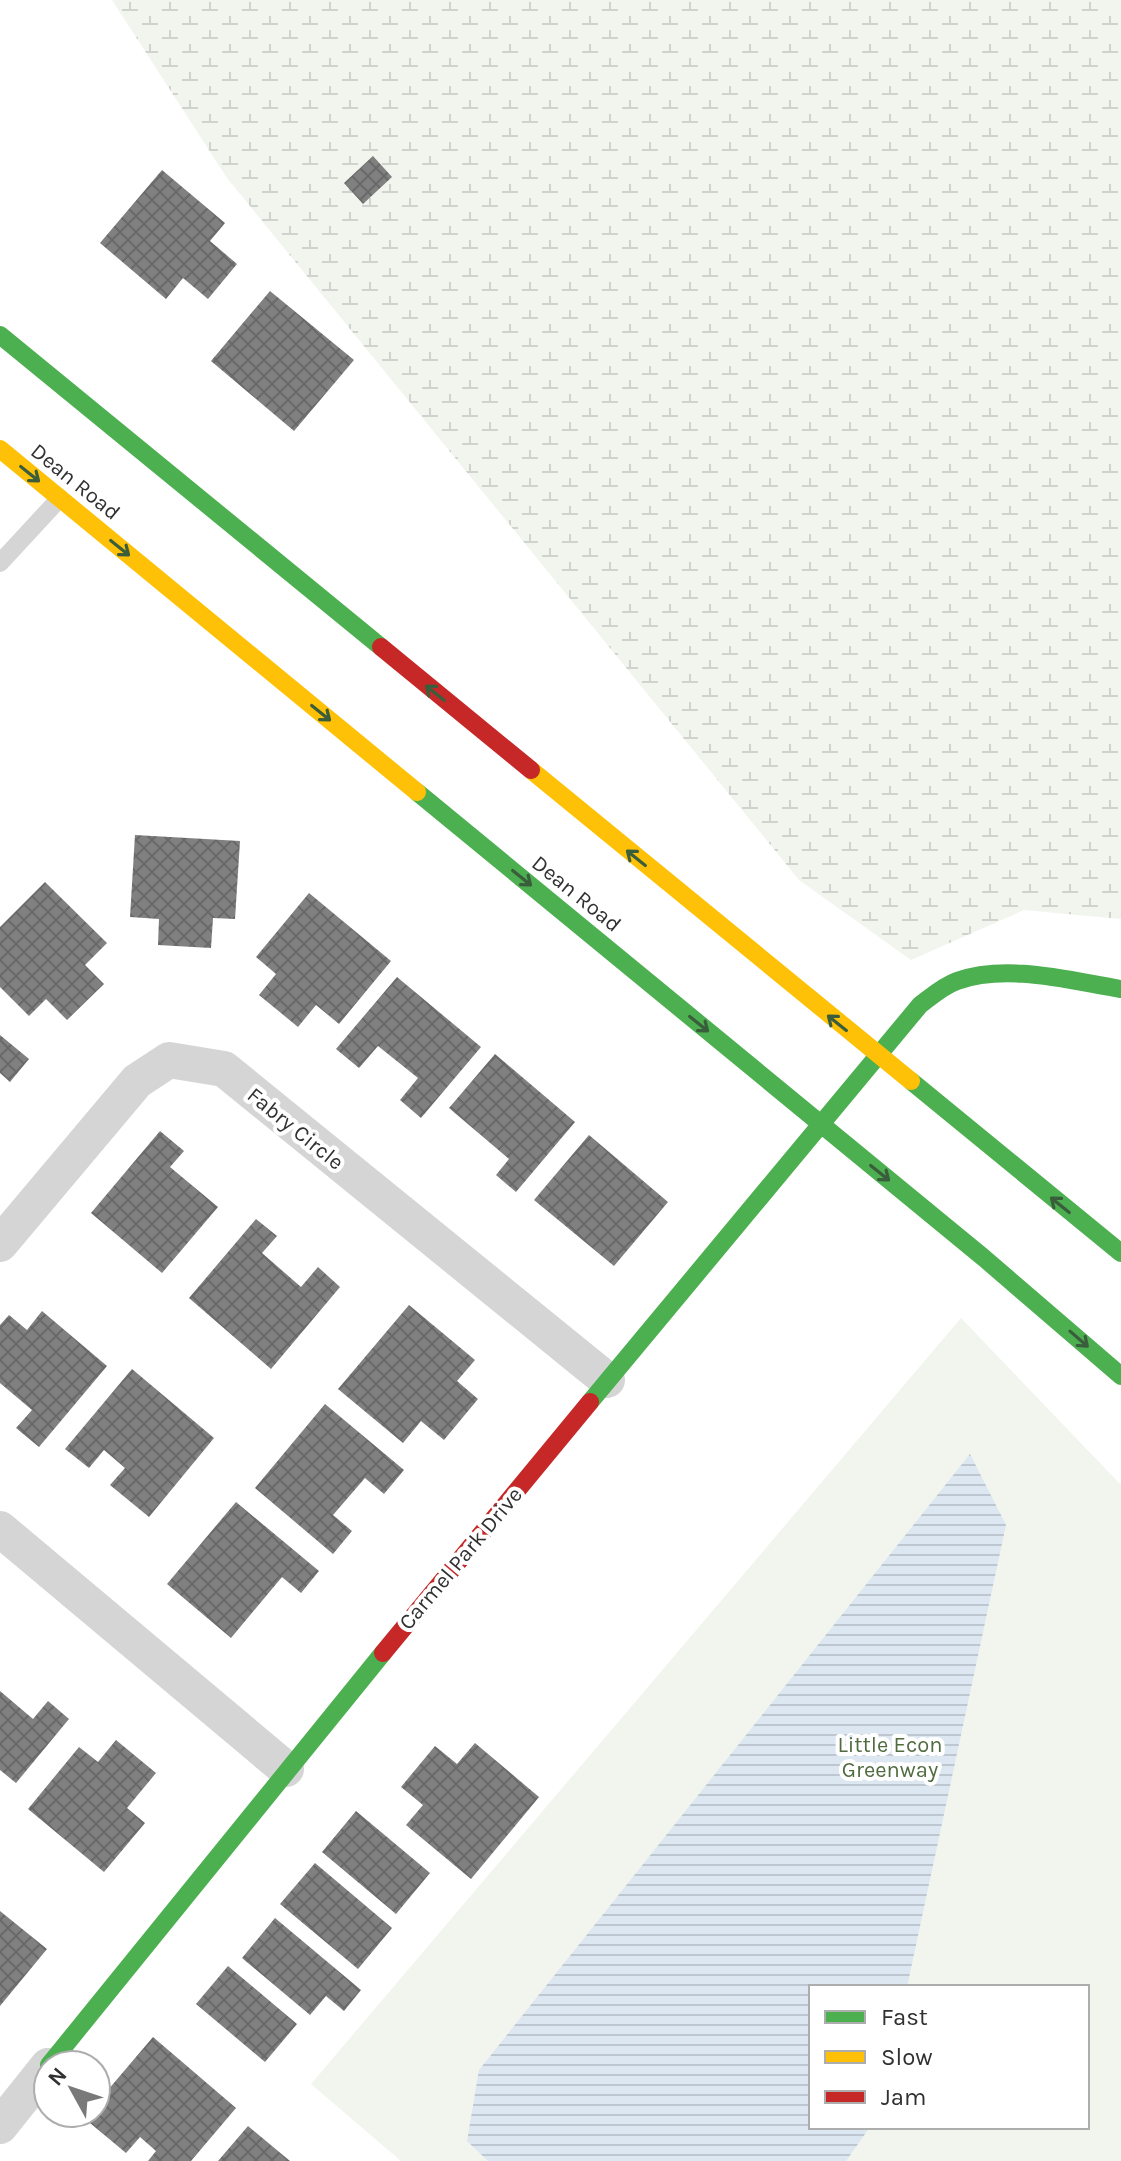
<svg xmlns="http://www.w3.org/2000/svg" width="1121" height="2161" viewBox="0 0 1121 2161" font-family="Karla,sans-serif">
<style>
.wetland{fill:url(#wetland-marsh)}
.park{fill:#f1f5ee;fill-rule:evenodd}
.water{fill:url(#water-rules)}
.building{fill:url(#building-cross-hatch)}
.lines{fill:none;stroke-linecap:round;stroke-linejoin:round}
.lane{stroke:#d5d5d5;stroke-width:18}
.street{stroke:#d5d5d5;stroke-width:36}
.fast{stroke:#4caf50;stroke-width:18}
.slow{stroke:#ffc107;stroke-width:18}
.jam{stroke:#c62828;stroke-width:18}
.oneway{stroke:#3a5d3c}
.labels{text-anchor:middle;stroke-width:8;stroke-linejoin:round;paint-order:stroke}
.street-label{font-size:22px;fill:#313131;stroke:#fff}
.park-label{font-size:22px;fill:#506c40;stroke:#fff}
</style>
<defs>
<pattern id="wetland-marsh" width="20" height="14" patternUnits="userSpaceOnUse" patternTransform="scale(2)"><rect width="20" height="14" fill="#f1f5ee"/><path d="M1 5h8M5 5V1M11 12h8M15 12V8" fill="none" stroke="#cfd2cd"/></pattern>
<pattern id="water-rules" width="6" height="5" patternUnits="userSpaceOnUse" patternTransform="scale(2)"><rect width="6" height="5" fill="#dde7f2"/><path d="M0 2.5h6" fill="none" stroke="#bec7d0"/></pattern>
<pattern id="building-cross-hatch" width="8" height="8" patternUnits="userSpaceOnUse" patternTransform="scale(2)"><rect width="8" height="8" fill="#808080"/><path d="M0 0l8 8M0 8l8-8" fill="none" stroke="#696969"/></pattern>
</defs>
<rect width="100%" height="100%" fill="#fff"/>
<path class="wetland" d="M112,0h1009v919l-97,-9 -113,50 -112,-80 -572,-702z"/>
<path class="park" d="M961,1318l160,167v676h-720l-90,-77zM811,1987h276v140h-276z"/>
<path class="water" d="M970,1454l36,71 -99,462h-96v140h59l-24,34h-358l-21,-20 12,-71z"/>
<path class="building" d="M373,156l19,21 -29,27 -19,-21z
M162,170l63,53 -15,18 27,23 -29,35 -25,-21 -17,21 -66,-56z
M270,291l84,69 -60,71 -83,-70z
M135,835l105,6 -5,78 -22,-1 -2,30 -53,-3 1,-26 -29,-2z
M45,882l62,61 -22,22 19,19 -37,36 -21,-21 -17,17 -29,-29v-60z
M309,893l82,68 -52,63 -23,-19 -18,22 -39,-32 17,-21 -20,-17z
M397,977l84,70 -60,71 -21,-18 18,-22 -40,-32 -19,22 -23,-19z
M0,1035l29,24 -19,23 -10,-9z
M495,1054l80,68 -59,70 -20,-17 13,-16 -60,-51z
M160,1131l24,20 -14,16 48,40 -56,66 -71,-60z
M589,1135l79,67 -54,64 -80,-66z
M256,1219l21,17 -15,17 39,34 17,-20 22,20 -69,82 -82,-71z
M409,1305l66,55 -18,21 21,18 -34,41 -23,-19 -18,22 -65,-54z
M42,1311l65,55 -68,81 -23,-19 16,-18 -32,-27v-58l9,-10 18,15z
M132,1369l82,69 -65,79 -39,-32 15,-17 -21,-18 -15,18 -24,-19z
M325,1404l79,66 -20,24 -19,-16 -32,37 19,16 -19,23 -78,-66z
M236,1502l83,69 -18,22 -19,-16 -51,61 -64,-54z
M0,1691l33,28 15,-18 21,18 -53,64 -16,-13z
M116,1740l40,33 -29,35 18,15 -41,49 -76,-63 51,-62 19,15z
M475,1743l64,54 -68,82 -65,-54 17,-20 -22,-18 34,-41 22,18z
M356,1811l74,62 -34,41 -74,-62z
M315,1863l77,65 -34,41 -78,-65z
M0,1911l47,38 -47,57z
M275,1918l86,72 -17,21 -18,-15 -16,19 -68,-57z
M228,1966l69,58 -32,38 -69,-58z
M153,2037l83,71 -45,53h-43l8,-10 -16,-14 -14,16 -42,-35 4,-5h8v-9z
M248,2126l42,35h-72z"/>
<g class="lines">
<path class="lane" d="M0,563l60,-65"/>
<path class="street" d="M0,1244l137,-163 32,-21 55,9 383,311
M0,1529l286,240
M0,2126l48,-60"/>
<path class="fast" d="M0,335l381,312
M417,792l567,466 137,118
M911,1081l210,172
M590,1402l330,-397c12,-9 23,-19 37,-24 50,-18 114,0 164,8
M49,2065l334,-412"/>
<path class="slow" d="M0,449l417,343
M531,770l380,311"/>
<path class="jam" d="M381,647l150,123
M383,1653l207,-251"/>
</g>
<defs><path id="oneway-shaft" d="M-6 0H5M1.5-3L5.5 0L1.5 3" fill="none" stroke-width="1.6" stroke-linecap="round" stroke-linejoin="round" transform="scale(2)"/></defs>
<g class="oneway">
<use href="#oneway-shaft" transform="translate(30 474) rotate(39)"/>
<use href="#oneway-shaft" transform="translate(120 548) rotate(39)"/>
<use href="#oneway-shaft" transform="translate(435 693) rotate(-141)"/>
<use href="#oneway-shaft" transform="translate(321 713) rotate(39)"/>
<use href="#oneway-shaft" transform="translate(636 858) rotate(-141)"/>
<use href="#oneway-shaft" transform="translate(522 878) rotate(39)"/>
<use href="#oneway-shaft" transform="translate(837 1023) rotate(-141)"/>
<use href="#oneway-shaft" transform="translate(699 1024) rotate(39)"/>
<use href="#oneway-shaft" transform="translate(880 1173) rotate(39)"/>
<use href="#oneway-shaft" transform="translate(1060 1205) rotate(-141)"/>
<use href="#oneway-shaft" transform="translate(1079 1339) rotate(41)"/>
</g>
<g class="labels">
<g class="street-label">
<text transform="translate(76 481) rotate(39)" y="8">Dean Road</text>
<text transform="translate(577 893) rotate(39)" y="8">Dean Road</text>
<text transform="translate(296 1128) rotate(39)" y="8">Fabry Circle</text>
<text transform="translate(460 1558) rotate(-50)" y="8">Carmel Park Drive</text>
</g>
<g class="park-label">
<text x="890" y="1752">Little Econ<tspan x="890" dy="25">Greenway</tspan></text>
</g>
</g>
<rect x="809" y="1985" width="280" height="144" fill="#ffffff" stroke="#adadad" stroke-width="2"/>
<rect x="825" y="2011" width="40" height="12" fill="#4caf50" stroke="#adadad" stroke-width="2"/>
<text x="881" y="2025" font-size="24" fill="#313131">Fast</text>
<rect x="825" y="2051" width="40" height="12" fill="#ffc107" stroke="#adadad" stroke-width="2"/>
<text x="881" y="2065" font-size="24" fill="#313131">Slow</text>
<rect x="825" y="2091" width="40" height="12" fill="#c62828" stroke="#adadad" stroke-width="2"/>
<text x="881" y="2105" font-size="24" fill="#313131">Jam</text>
<g transform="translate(72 2089) rotate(310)"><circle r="38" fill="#ffffff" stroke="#adadad" stroke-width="2"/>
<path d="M0-6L14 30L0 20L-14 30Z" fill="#797979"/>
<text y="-12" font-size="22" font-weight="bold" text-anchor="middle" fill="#313131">N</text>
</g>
</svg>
